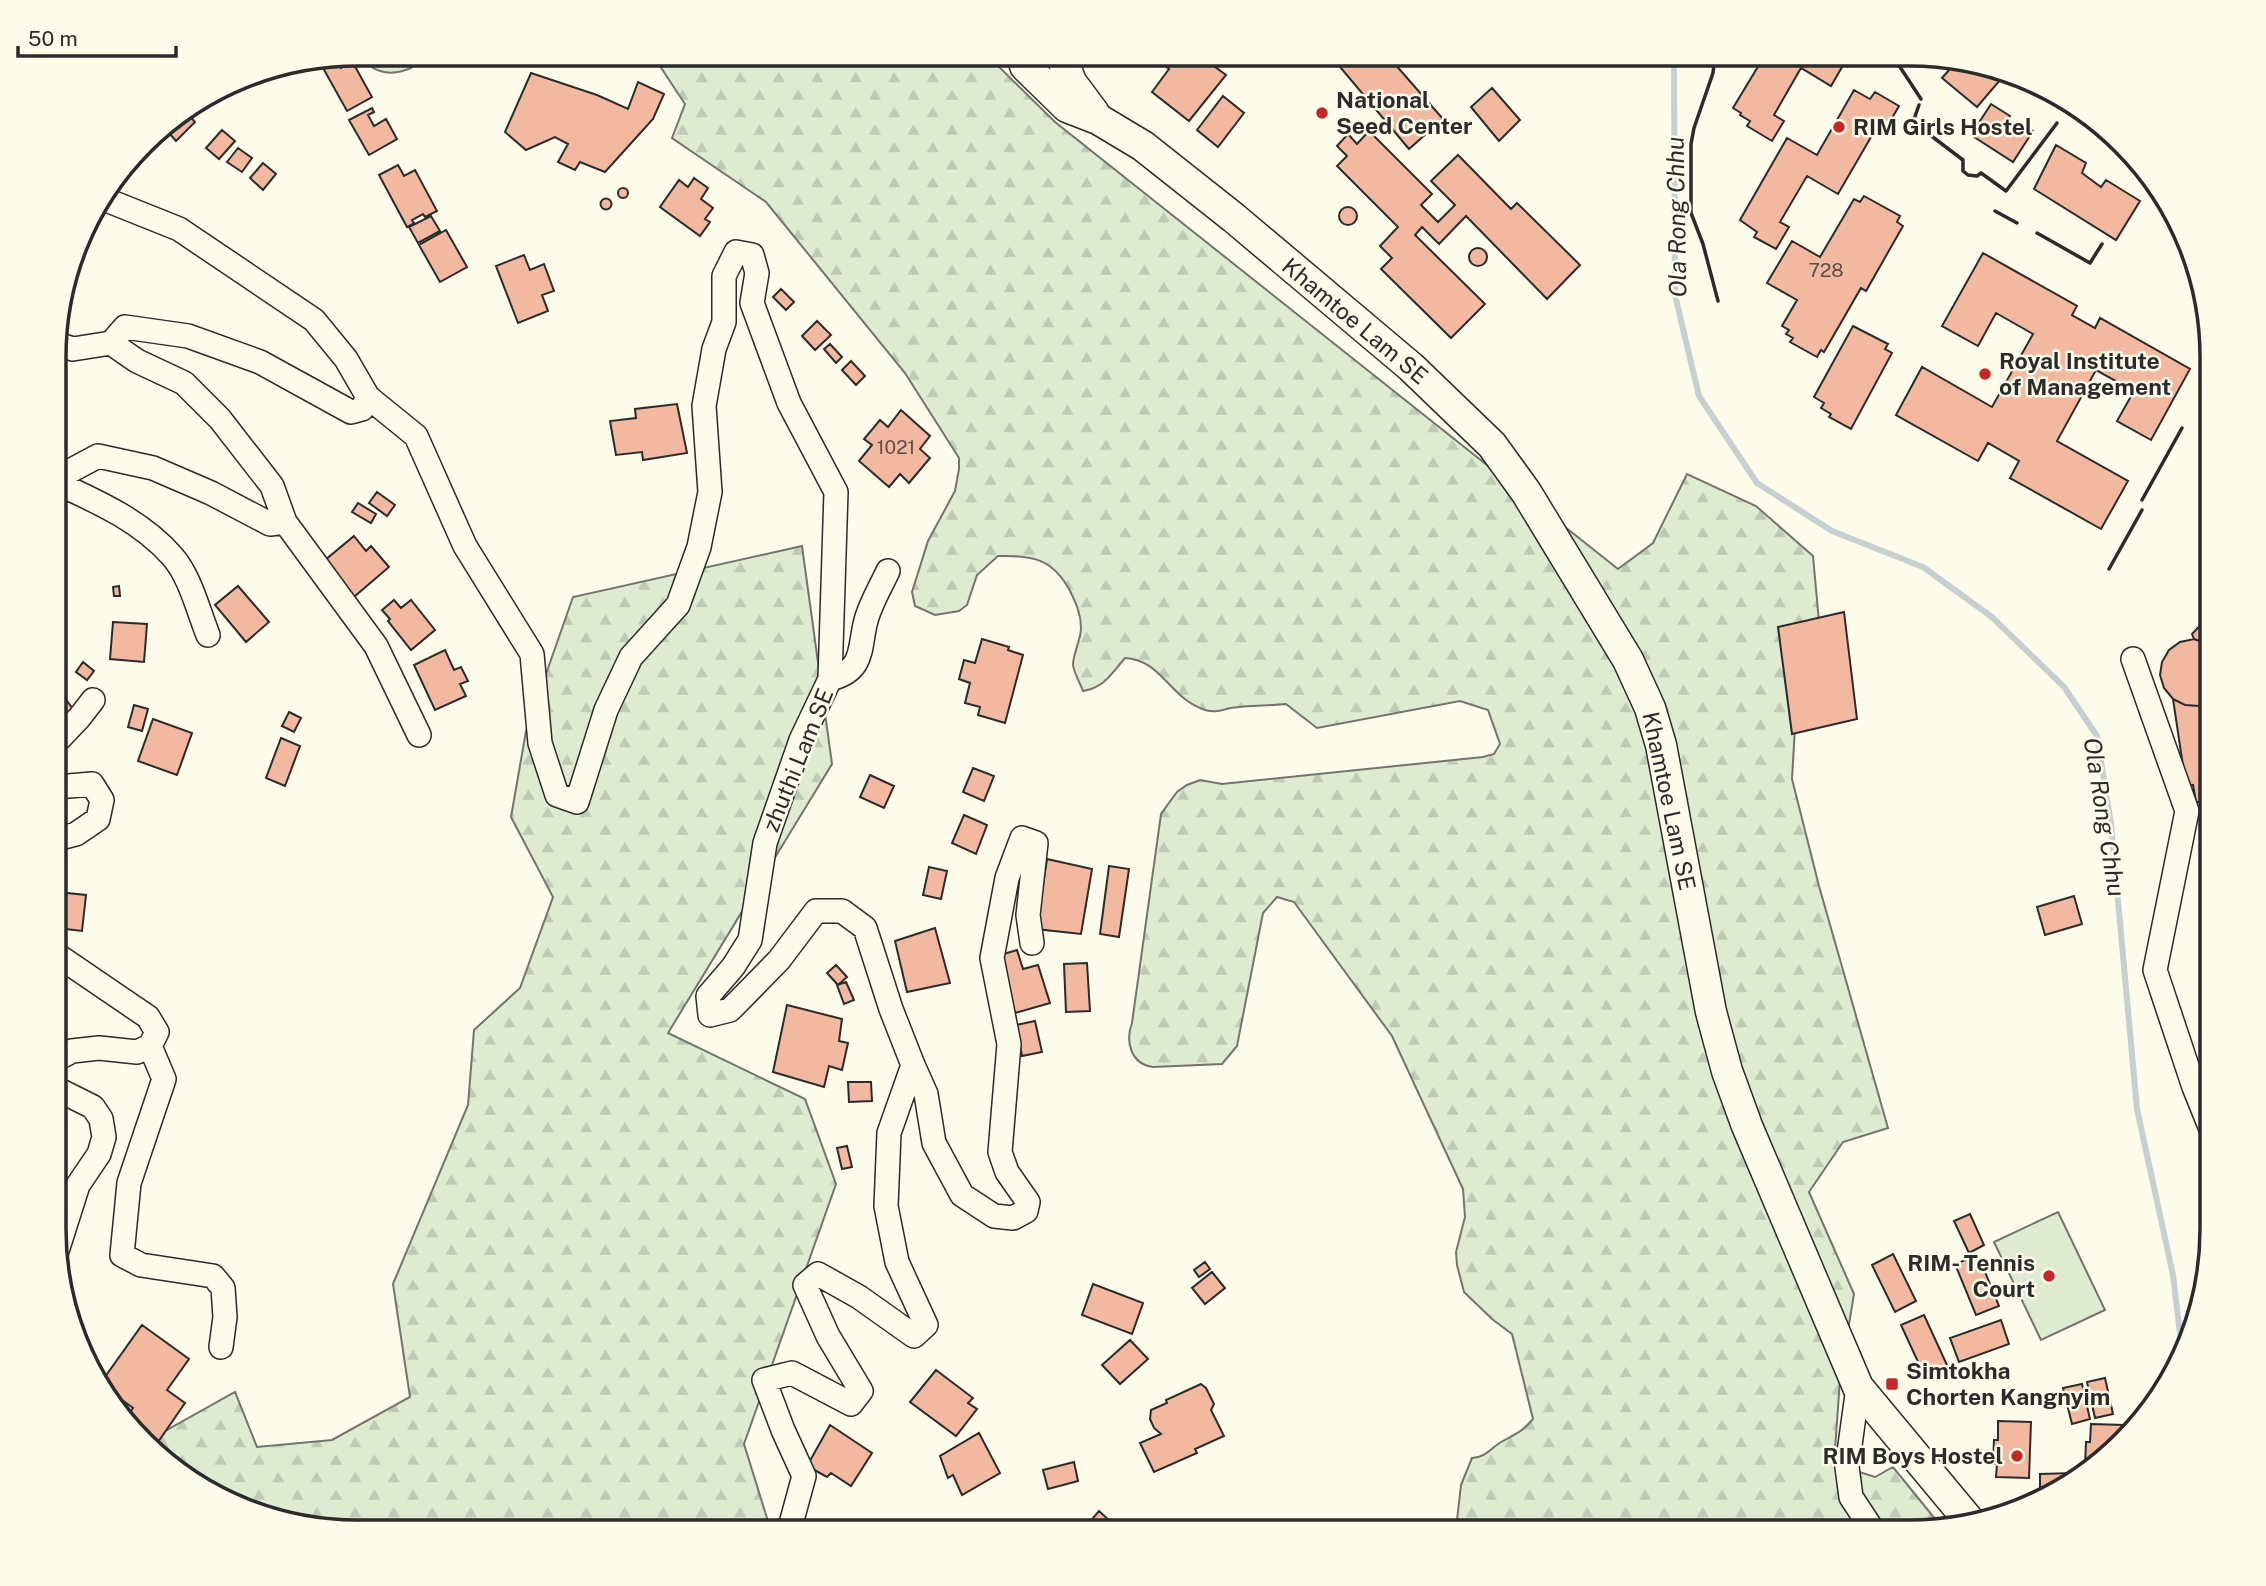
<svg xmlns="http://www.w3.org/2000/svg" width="2266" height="1586" viewBox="0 0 2266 1586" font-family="'Public Sans',sans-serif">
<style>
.forest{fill:url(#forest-firs);stroke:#74746e;stroke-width:2}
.park{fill:#deebd1;stroke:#74746e;stroke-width:2}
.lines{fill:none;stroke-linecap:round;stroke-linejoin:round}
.stream{stroke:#c7d0d0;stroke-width:6}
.building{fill:#f2b8a0;stroke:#2b2b2b;stroke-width:2}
.minor-casing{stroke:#2b2b2b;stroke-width:26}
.major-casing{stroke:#2b2b2b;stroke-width:33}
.minor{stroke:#fdfbea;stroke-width:23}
.major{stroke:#fdfbea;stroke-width:30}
.wall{stroke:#2b2b2b;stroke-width:3.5}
.poi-dot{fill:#c62828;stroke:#fdfbea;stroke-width:2.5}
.labels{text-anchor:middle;stroke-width:5;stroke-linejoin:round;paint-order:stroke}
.number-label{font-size:19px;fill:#5d4e48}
.poi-label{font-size:23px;font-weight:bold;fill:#2b2b2b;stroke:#fdfbea;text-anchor:start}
.street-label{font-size:23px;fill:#2b2b2b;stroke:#fdfbea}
.water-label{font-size:24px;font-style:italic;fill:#2b2b2b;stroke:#fdfbea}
.rim{fill:none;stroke:#2b2b2b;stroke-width:3.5}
</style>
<defs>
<pattern id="forest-firs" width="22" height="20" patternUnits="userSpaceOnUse" patternTransform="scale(1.75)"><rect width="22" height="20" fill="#deebd1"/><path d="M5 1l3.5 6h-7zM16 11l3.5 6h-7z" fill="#bfcab4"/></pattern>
</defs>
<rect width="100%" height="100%" fill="#fdfbea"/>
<path class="forest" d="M359,54h72c-17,16 -41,26 -61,12 -6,-4 -9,-5 -11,-12z
M652,54l335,1 68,67 563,447 35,-26 34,-69 69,32 57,50 11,121 -28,33 -4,69 27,107 69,242 -45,14 -34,50 45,102 -14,85 -6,85 41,13 18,-10 47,58 -31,7h-459l7,-12 4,-35 11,-27c14,-1 18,-9 29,-16 14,-8 20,-9 32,-23l-21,-85 -20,-15 -28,-27 -7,-27 -1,-13 9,-35 -2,-28 -71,-153 -98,-134 -17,-5 -14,16 -26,133 -15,18 -69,3c-22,-3 -28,-25 -21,-44l29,-209 16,-22 10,-7 13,-5 22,4 261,-27 11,-3 6,-10 -12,-34 -28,-9 -143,27 -31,-24c-18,2 -37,1 -55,4 -10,2 -15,5 -26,2 -36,-12 -43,-50 -80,-52 -14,16 -20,29 -42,33 -3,-8 -9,-18 -10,-26 0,-12 8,-25 8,-37 0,-14 -5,-25 -11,-37 -17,-32 -37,-36 -72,-35l-21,19 -10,30 -8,6 -24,4 -20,-9 -3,-14 16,-51 27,-50 4,-22v-11l-54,-85 -139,-171 -94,-64 13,-34z
M802,546l30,218 -164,269 137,66 31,85 -92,260 27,87h-433l-79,-15 -86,-47 -40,-45 13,-15 10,27 79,-44 22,55 75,-7 78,-43 -17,-113 75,-179 6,-75 46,-42 33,-91 -42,-80 15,-86 47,-134z"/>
<path class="park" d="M2058,1212l47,98 -64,30 -47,-98z"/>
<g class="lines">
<path class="stream" d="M1676,55l-2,7 1,233 24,101 58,87 75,48 91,36 69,50 72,70 33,49 14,88 26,285 36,166 9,76"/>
</g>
<path class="building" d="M1164,55h35l27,20 -37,46 -37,-29 17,-23 -10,-8z
M1330,55h57l56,64 -34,30z
M1765,55h84l-18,31 -30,-18 -27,47 10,6 -12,20 -25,-15 3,-5 -10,-6 1,-2 -8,-5z
M337,60l4,8 11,-7 20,36 -25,14 -24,-43z
M1957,61l28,5 16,13 -24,28 -35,-29z
M531,73l66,22 31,14 10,-27 26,12 -11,25 -48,53 -25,-10 -5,8 -17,-8 10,-18 -13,-7 -29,13 -21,-18z
M1492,88l28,32 -21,21 -28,-34z
M1854,90l16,9 5,-7 24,14 -14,24 -7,-5 -40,69 -31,-18 -27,46 9,5 -13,22 -22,-12 3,-5 -17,-12 47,-82 30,17z
M1223,96l21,17 -26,34 -21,-17z
M1991,104l19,12 -4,7 8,5 5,-6 14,9 -20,31 -42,-27z
M372,108l2,4 -6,3 6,11 12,-7 11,20 -28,16 -20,-35z
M186,112l9,10 -19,19 -13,-15z
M222,130l13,11 -16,18 -13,-11z
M1369,131l63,63 -11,11 17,17 17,-17 -24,-24 27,-26 53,54 6,-6 63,62 -33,34 -81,-83 -27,28 -17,-17 -7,8 70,69 -34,34 -70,-69 11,-11 -12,-12 18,-19 -61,-61 10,-10 -10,-10 11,-12 9,10z
M2056,145l30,18 -4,10 19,14 5,-7 34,21 -24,39 -82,-51z
M238,148l14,10 -10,14 -15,-10z
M263,163l13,11 -13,16 -13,-12z
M398,165l6,11 11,-6 22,41 -12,6 -2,-3 -11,6 2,3 -7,4 -28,-52z
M694,178l14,10 -7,11 12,9 -8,11 5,3 -10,14 -40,-29 19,-27 9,7z
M618 193a5 5 0 1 1 10 0a5 5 0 1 1-10 0Z
M1864,196l36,20 -3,6 6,4 -37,65 -5,-3 -37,64 -3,-2 -4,7 -27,-15 3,-4 -7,-4 3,-4 -7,-4 15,-26 -30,-17 25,-42 28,16 34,-58 6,3z
M600.5 204a5.5 5.5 0 1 1 11 0a5.5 5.5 0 1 1-11 0Z
M1339 216a9 9 0 1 1 18 0a9 9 0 1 1-18 0Z
M431,216l9,15 -22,12 -9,-16z
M446,230l21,37 -27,15 -21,-37z
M1469 257a9 9 0 1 1 18 0a9 9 0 1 1-18 0Z
M1983,253l94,53 -5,9 23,13 5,-10 90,51 -39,71 -34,-19 17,-30 -38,-21 -39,71 71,40 -27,48 -91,-51 9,-17 -31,-18 -10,18 -82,-46 26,-48 70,40 41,-73 -37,-21 -18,33 -36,-20z
M524,255l6,15 14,-6 10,27 -12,4 6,16 -30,12 -22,-57z
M781,289l13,13 -8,8 -13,-13z
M817,321l14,14 -16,15 -13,-14z
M1853,326l35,18 -3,5 7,4 -41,76 -22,-12 2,-3 -10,-6 3,-5 -10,-6z
M830,344l12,13 -6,6 -12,-14z
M851,361l14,15 -9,9 -14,-15z
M677,404l10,49 -44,7 -1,-8 -26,3 -6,-34 26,-3 -1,-9z
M901,410l29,26 -10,13 10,9 -21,25 -9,-9 -11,13 -30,-26 13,-16 -8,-6 16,-19 8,7z
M377,492l18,13 -8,11 -18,-13z
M358,503l18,11 -5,9 -19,-11z
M354,536l12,15 5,-5 18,21 -41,35 -30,-36z
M119,586l1,10h-6l-1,-9z
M238,586l31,36 -23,20 -31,-37z
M394,600l7,8 10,-8 24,30 -24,20 -23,-29 2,-2 -8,-9z
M1844,612l13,107 -65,15 -14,-107z
M2211,614v31l-17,-6 -2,-5z
M113,622l34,2 -3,38 -34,-3z
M982,639l27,8 -1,3 15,5 -18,68 -27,-8 2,-8 -15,-4 5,-20 -11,-4 5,-19 11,3z
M2194,639l17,6v56l-12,5 -14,-1 -12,-6 -9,-11 -4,-13 2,-13 7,-12 11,-8z
M445,650l9,20 7,-3 7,14 -8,3 6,12 -31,14 -21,-45z
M83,662l11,9 -7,9 -11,-8z
M57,688l20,26 -20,16z
M2173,699l12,6 14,1 12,-5v100l-15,1 -3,-17 -7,1z
M134,705l14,4 -6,22 -14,-4z
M289,712l12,6 -7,14 -12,-6z
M153,719l39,14 -15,42 -39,-14z
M281,738l19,8 -15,40 -19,-8z
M973,768l21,8 -10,25 -21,-9z
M870,775l24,11 -10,22 -24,-11z
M964,815l23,10 -11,29 -24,-11z
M1047,859l45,10 -11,65 -45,-5z
M1109,866l20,3 -10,68 -19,-3z
M929,867l18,4 -6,28 -18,-4z
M57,892l29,3 -4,36 -25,-3z
M2074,896l8,28 -37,11 -8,-28z
M935,928l15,55 -43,9 -12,-51z
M1017,950l6,19 15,-4 12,38 -35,10 -18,-57z
M1087,963l3,48 -24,1 -2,-48z
M836,965l11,12 -9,8 -11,-12z
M846,982l8,18 -10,4 -7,-19z
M787,1005l55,14 -3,22 9,2 -6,27 -13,-4 -5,21 -51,-15z
M1035,1021l7,31 -20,4 -6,-31z
M848,1082h23l1,19 -23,1z
M847,1146l5,21 -10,2 -5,-21z
M1970,1214l14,31 -15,8 -15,-32z
M1893,1254l23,47 -21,11 -23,-47z
M1978,1255l21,51 -23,9 -21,-51z
M1205,1262l5,7 -11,8 -5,-7z
M1212,1272l13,16 -20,16 -13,-16z
M1093,1284l50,19 -11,31 -50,-19z
M1924,1315l23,50 -23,10 -23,-50z
M2001,1320l8,24 -50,18 -9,-24z
M142,1325l47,34 -22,31 18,13 -29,42 -12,-9 -17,-19 6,-9 -33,-24z
M1130,1340l18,19 -28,25 -18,-19z
M936,1370l37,28 -5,5 9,6 -21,27 -46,-34z
M2105,1378l8,36 -18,4 -8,-36z
M1201,1384l5,4 8,16 -3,6 13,26 -29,13 2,4 -43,19 -14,-29 21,-9 -7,-6 -4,-9 1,-9 16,-7 -1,-3z
M2082,1384l8,35 -18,5 -9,-36z
M1998,1421l33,1 -2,56 -33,-1 1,-13h-4l1,-24h4z
M2091,1424l33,1v9l-39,32 1,-24h4z
M830,1425l42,28 -21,33 -20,-13 -4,4 -20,-11z
M979,1433l21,40 -38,22 -9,-20 -5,3 -8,-22z
M1074,1462l4,19 -30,8 -5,-19z
M2073,1473v3l-33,25v-27z
M1099,1511l12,11 -8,9h-21z"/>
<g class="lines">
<g class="minor-casing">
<path id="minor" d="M57,344l16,5 38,-6
M368,397l48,39 49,110 67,108 8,89 17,52 20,7 29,-92 25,-53 47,-52 21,-58 11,-55 -6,-86 10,-57 10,-27v-46l12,-24 16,3 5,18 -5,30 37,100 47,89 -6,187 -29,61 -36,103 -15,97 -17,27 -25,29 2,19 20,-5 49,-50 37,-49h26l23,17 26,81 22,56 -24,68 -3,73 11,56 29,63 -12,11 -55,-39 -41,-23 -13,11 23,51 33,55 -10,13 -59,-31 -28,7 19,50 21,46 -15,55
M57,478l41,-22 55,12 58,25 59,31 15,-2 -13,-36 -52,-67 -36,-36 -47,-22 -26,-18 14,-16 63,9 72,26 91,50 11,-3 6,-12 -22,-38 -32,-39 -135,-91 -75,-30
M57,483c41,19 84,38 115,73 18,20 26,54 36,79
M285,522l91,124 43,89
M2133,659l54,152 -32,159 39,117 17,42
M830,679c37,-9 28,-34 37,-62 5,-16 14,-31 21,-46
M57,741l22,-23 14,-18
M57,787l35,-3 10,16 -4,19 -22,15 -19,5
M57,955l91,62 9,15 -7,14 -13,6 -38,-4 -27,3 -15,8
M150,1046l14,33 -35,104 -7,72 19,10 72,11 10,12 2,29 -4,30
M913,1065l13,29 8,49 28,52 32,21 19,2 13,-7 2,-9 -21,-30 -7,-20 9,-108 -17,-86 15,-80 15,-40 14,5 -8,72 4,28
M57,1089l36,18 8,12 3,18 -5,17 -21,31 -21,66
M1858,1387l-11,80 4,30 23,35"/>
</g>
<g class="major-casing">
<path id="major" d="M1023,55l2,11 42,41 31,12 45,27 91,72 177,149 81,78 34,47 102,168 22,48 11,37 50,267 16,59 20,55 111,261 109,131
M1061,55l10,27 23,31"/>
</g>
<use href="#minor" class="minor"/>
<use href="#major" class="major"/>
<path class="wall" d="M1715,55l-2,18 -19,55 -3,16v69l12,31 15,57
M1896,55l4,12 21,32
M1919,105l-6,17 50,38v11l5,4 9,1 4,-3 25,18 51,-68
M1995,211l22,12
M2037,233l53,30 12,-19
M2142,500l40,-72
M2109,569l33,-59"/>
</g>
<g class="poi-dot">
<circle cx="1322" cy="113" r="7"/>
<circle cx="1839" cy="127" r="7"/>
<circle cx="1985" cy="374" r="7"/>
<circle cx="2049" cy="1276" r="7"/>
<rect x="1885" y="1377" width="14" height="14" rx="3.5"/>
<circle cx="2017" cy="1456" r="7"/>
</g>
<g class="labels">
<g class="number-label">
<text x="1826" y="277">728</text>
<text x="896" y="454">1021</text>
</g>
<g class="poi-label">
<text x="1336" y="108">National<tspan x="1336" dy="26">Seed Center</tspan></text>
<text x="1853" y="135">RIM Girls Hostel</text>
<text x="1999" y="369">Royal Institute<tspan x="1999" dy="26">of Management</tspan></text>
<text x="2035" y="1271" text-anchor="end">RIM- Tennis<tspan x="2035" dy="26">Court</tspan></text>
<text x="1906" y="1379">Simtokha<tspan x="1906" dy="26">Chorten Kangnyim</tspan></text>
<text x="2003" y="1464" text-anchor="end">RIM Boys Hostel</text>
</g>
<g class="street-label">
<text transform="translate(1355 321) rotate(40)" y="8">Khamtoe Lam SE</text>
<text transform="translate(798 760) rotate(-68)" y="8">zhuthi Lam SE</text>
<text transform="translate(1669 801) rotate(78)" y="8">Khamtoe Lam SE</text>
</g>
<g class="water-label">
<text transform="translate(1677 217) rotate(-91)" y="8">Ola Rong Chhu</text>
<text transform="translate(2104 817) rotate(81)" y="8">Ola Rong Chhu</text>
</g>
</g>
<path d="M0 0H2266V1586H0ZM357 66H1909A291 291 0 0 1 2200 357V1229A291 291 0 0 1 1909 1520H357A291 291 0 0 1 66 1229V357A291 291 0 0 1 357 66Z" fill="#fdfbea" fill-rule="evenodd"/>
<path class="rim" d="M357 66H1909A291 291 0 0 1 2200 357V1229A291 291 0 0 1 1909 1520H357A291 291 0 0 1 66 1229V357A291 291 0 0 1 357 66Z"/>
<path d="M18 46v10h158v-10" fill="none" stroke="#2b2b2b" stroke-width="3.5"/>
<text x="28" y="46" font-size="21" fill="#2b2b2b" stroke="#fdfbea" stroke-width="5" paint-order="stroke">50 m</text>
</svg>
